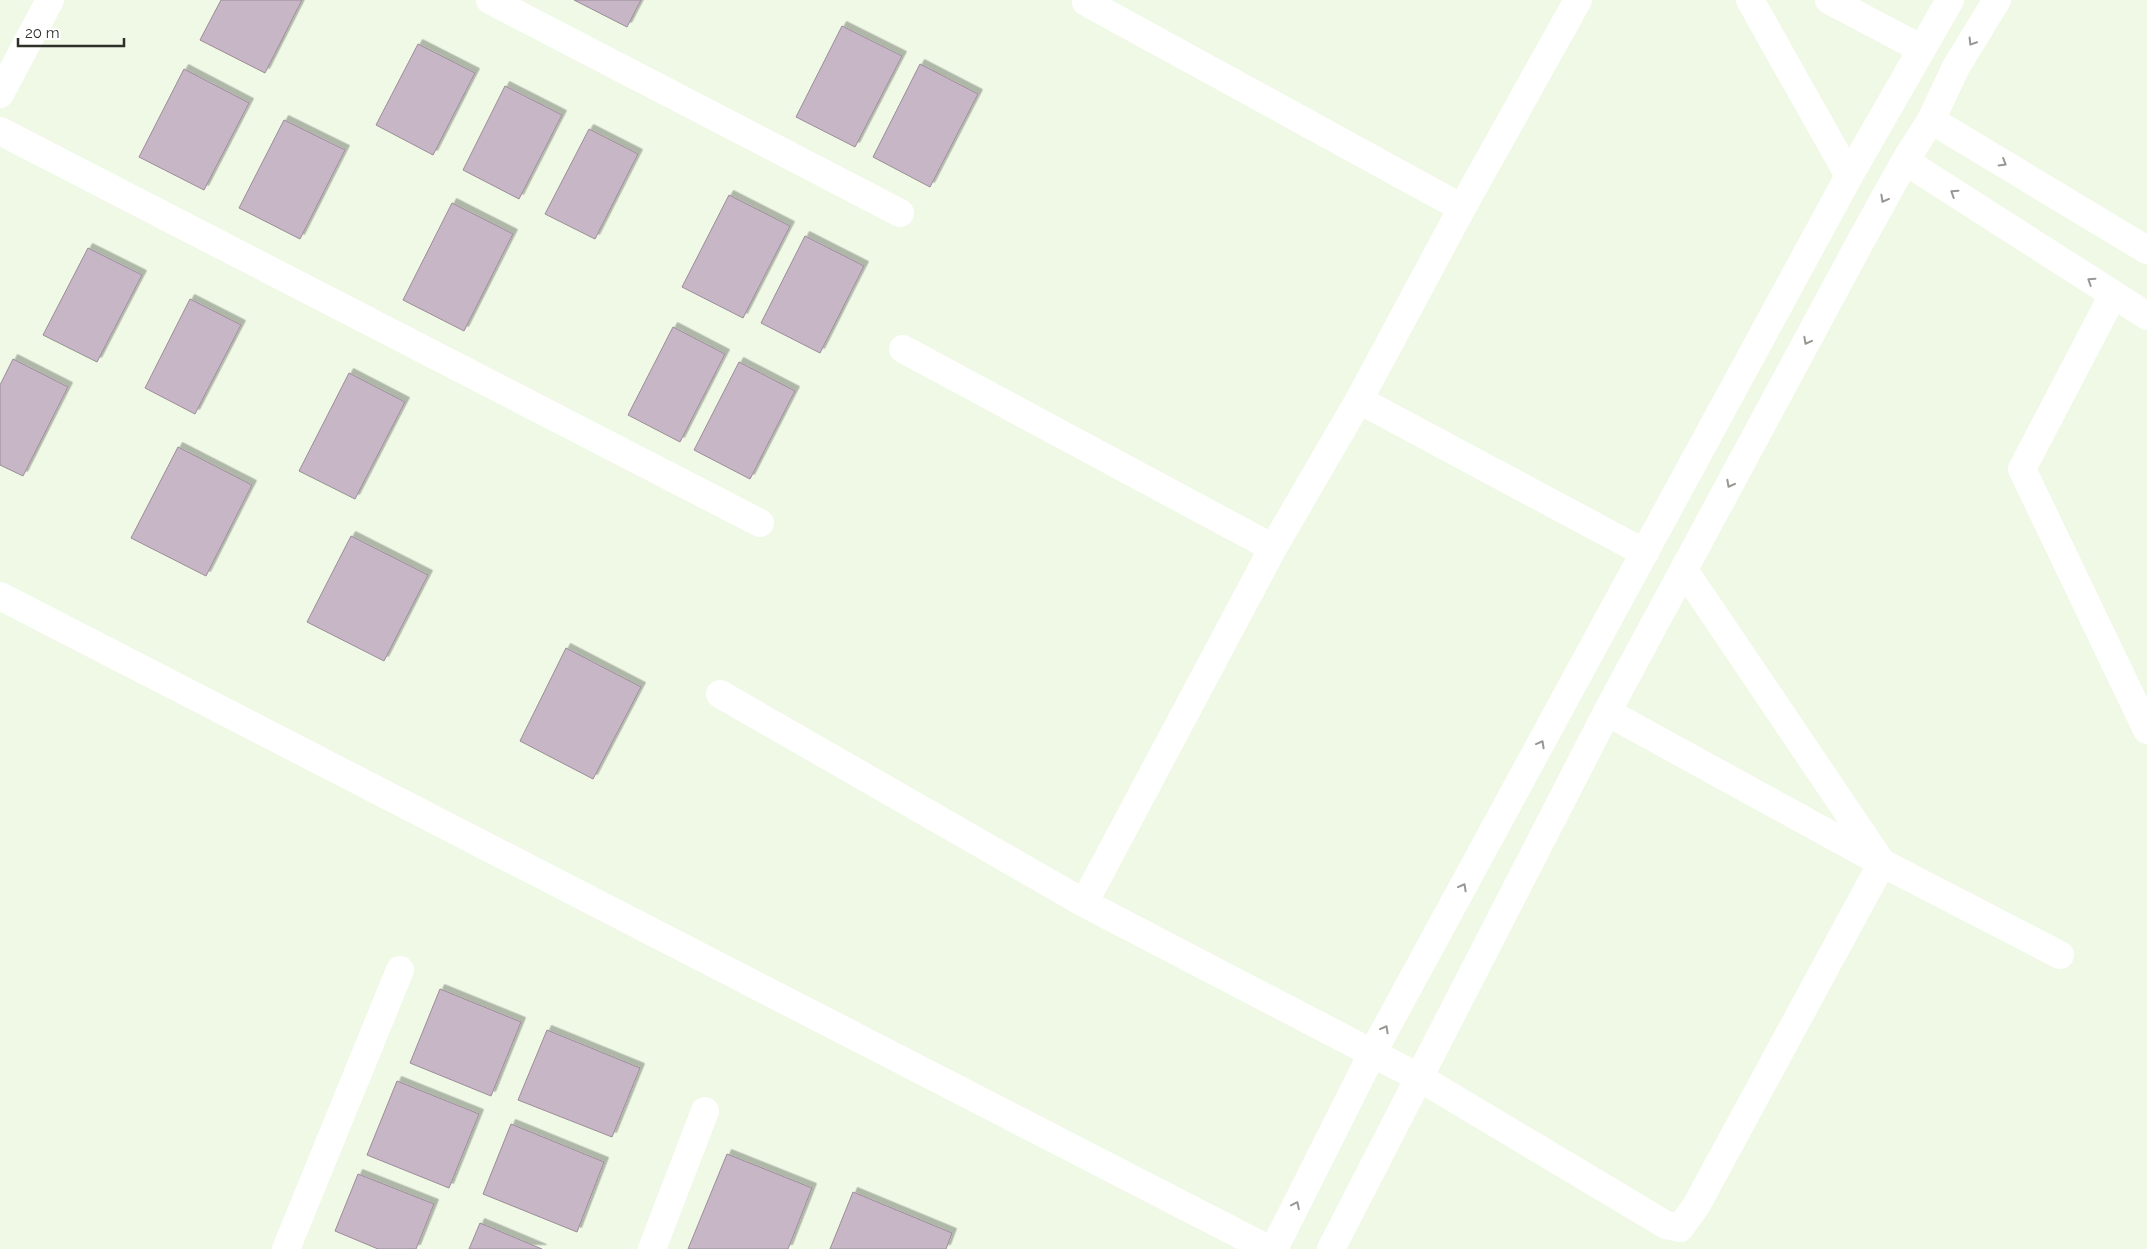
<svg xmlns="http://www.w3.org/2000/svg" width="2147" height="1249" viewBox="0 0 2147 1249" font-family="Raleway,sans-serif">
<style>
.building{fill:#c7b6c5;stroke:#9c8c9a;filter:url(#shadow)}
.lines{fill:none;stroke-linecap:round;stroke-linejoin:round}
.minor{stroke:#fff;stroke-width:28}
.oneway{stroke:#969894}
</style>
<defs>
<filter id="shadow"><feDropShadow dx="4.5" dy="-4.5" stdDeviation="0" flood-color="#0004"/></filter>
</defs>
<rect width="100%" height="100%" fill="#eff9e5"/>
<path class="building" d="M221,0h81l-37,73 -65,-33z
M574,0h67l-14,27z
M842,26l60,30 -47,91 -59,-30z
M418,44l57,29 -42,82 -57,-30z
M920,64l58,30 -48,93 -57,-30z
M184,69l65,34 -45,87 -65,-33z
M505,86l57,29 -43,84 -56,-29z
M284,120l61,30 -45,89 -61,-31z
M589,129l49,25 -43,85 -50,-25z
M729,195l61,31 -47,92 -61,-31z
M452,203l61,31 -49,97 -61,-31z
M805,236l59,30 -44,87 -59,-30z
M88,248l54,27 -45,87 -54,-27z
M190,299l51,26 -46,89 -50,-26z
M673,327l52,27 -45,88 -52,-27z
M13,359l55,28 -45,89 -23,-11v-80z
M739,362l56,29 -45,88 -56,-29z
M349,373l56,29 -50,97 -56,-28z
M178,447l74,38 -46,91 -75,-38z
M351,536l77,39 -44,86 -77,-39z
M566,648l75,39 -48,92 -73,-38z
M440,989l81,33 -30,74 -81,-33z
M547,1030l93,38 -28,69 -94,-37z
M397,1081l82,33 -30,74 -82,-33z
M511,1124l93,38 -27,70 -94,-38z
M727,1154l85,34 -24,61h-100z
M358,1174l76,30 -18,45h-38l-43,-18z
M853,1192l99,41 -6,16h-116z
M480,1223l62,26h-73z"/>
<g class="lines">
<path class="minor" d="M490,0l410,213
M1750,0l99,176
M1829,0l91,48
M1086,2l376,206
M0,94l50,-94
M1931,120l216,130
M0,131l760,392
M1905,161l242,155
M2113,295l-91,174 125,261
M903,349l370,199
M1359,400l286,153
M0,596l1268,653
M720,694l364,209 336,175 246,147 14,3 16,-22 186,-343 -198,-293
M1607,712l275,151 178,92
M1084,903l189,-355 86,-148 103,-192 116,-208
M286,1249l114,-279
M652,1249l53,-138
M1274,1249l99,-197 476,-876 101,-176
M1331,1249l276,-537 256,-475 42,-76 26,-41 25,-53 41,-67"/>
</g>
<defs><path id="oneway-chevron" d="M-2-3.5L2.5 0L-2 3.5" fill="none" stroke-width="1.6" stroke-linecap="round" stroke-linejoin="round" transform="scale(1.25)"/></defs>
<g class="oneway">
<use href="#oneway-chevron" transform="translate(1972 42) rotate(122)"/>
<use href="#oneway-chevron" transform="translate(2003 163) rotate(31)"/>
<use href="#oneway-chevron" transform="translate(1954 193) rotate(-147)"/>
<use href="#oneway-chevron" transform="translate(1884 199) rotate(119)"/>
<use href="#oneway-chevron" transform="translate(2091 281) rotate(-147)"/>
<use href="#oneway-chevron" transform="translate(1807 341) rotate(118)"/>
<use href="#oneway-chevron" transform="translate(1730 484) rotate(118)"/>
<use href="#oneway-chevron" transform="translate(1541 744) rotate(-61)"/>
<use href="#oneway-chevron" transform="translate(1463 887) rotate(-61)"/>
<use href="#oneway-chevron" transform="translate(1385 1029) rotate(-61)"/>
<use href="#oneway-chevron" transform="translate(1296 1205) rotate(-64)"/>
</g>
<path d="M18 38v8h106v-8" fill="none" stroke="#2d312a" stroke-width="2.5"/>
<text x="25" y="38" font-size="15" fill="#2d312a" stroke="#ffffff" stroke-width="4" paint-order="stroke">20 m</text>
</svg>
